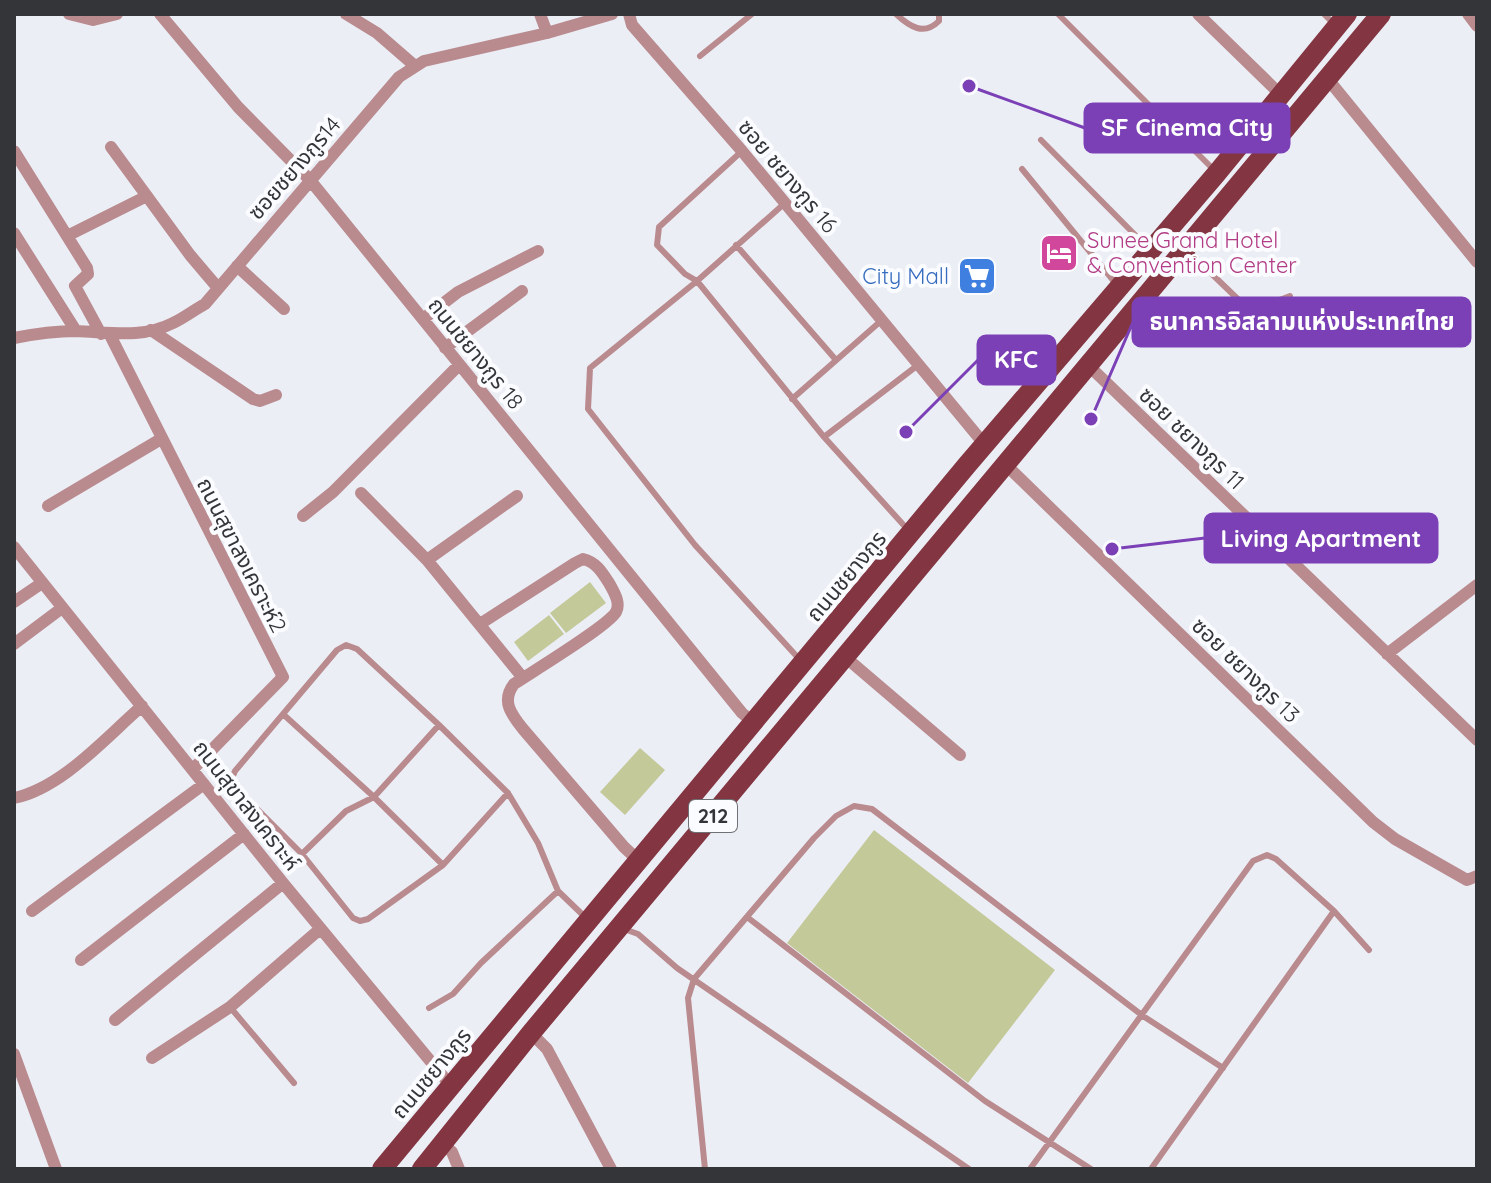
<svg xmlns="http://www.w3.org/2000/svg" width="1491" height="1183" viewBox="0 0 1491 1183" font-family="Quicksand,'Noto Sans Thai',sans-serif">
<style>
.green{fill:#c4c99a}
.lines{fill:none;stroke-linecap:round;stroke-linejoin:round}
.service{stroke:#b98b8f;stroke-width:6}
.minor{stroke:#b98b8f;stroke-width:12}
.primary{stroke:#833642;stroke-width:20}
.labels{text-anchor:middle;stroke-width:8;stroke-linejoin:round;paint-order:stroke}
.shield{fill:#fbfcff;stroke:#6f7174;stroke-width:2}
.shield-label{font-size:20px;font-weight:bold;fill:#333538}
.street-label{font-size:22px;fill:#333538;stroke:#fbfcff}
.hotel-label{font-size:22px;fill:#b23c85;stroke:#fbfcff;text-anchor:start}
.shop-label{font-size:22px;fill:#366cbe;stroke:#fbfcff;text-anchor:end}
.leader{fill:none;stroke:#7b40b6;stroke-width:3}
.callout-dot{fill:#7b40b6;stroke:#fbfcff;stroke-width:3}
.callout{fill:#7b40b6;stroke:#7b40b6;stroke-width:3}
.callout-label{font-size:24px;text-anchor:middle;font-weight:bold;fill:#fff}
</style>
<rect width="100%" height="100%" fill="#eceef6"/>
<path class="green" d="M590,582l16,21 -40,30 -16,-20z
M549,615l15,19 -36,27 -14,-19z
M640,748l25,22 -40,45 -25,-23z
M874,830l181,140 -87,113 -181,-140z"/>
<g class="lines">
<path class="service" d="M896,14c14,13 28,22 43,7v-7
M1058,14l156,156
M1324,14l10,10
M700,56l52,-42
M1041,140l107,108
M742,151l-83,76 -2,18 28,29 12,7 127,156 85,94
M1022,169l95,116
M785,203l-88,78 -107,87 -2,41 107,136 106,116
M736,245l100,115
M1188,251l56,54 12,4 34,-13
M792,399l90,-79
M824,437l94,-72
M284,715l90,82 69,68
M508,793l-65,72 -75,54 -8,2 -7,-3 -51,-64 -57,-57 -13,-19 3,-7 102,-121 9,-5 11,4 82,76 69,68 30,50 20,48 28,27
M302,854l44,-43 28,-14 65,-72
M747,917l238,184 106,68
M624,929l14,5 39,34 292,201
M230,1007l64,76
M429,1008l24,-14 28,-31 77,-72
M705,1169l-17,-171 6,-19 120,-141 22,-22 18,-10 18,3 271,207 80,52
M1030,1169l223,-308 14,-6 9,4 58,52 35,39
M1151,1169l183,-258"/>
<path class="minor" d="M69,14l24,6 24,-6
M160,14l78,93 72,73 432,533 12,10
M346,14l31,19 38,33
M540,14l7,19
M629,14l3,11 110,126 243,294
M1198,14l83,81
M1468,14l9,12
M1327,78l150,184
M111,147l79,108 28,33
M14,151l73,117 1,6 -13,12 26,48
M14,233l62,98
M67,236l80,-40
M237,266l47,43
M423,319l35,-27 80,-41
M151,330l102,69 7,2 16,-6
M110,335l173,342 -90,92
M14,338c20,-4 41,-7 62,-7 33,1 66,8 97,-8 11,-5 21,-13 32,-19l194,-227 25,-16 123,-28 65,-19
M445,348l77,-57
M1088,365l389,375
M1005,464l368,358 22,17 72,41 10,-4
M361,493l66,67 96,118
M48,506l113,-67
M303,516l30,-24 126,-127
M14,547l269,336 168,203
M427,560l90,-64
M14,602l28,-19
M480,624l95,-61 8,-4c13,3 19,13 26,24 5,9 12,20 7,29 -8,14 -84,60 -102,72 -13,17 -3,30 9,45l101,118 15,14
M14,644l48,-36
M1387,654l90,-69
M844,656l116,99
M14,798c48,-10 91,-60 128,-92
M32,911l172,-127
M81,960l163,-126
M115,1020l168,-137
M531,1033l16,16 64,120
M14,1054l42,115
M152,1058l78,-51 90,-78
M443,1144l9,8 7,17"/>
<path class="primary" d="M382,1169l585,-704 250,-292 130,-159
M422,1169l109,-136 850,-1019"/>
</g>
<defs>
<g id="hotel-square" transform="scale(2)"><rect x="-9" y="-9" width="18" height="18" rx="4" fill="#d1479c" stroke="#fbfcff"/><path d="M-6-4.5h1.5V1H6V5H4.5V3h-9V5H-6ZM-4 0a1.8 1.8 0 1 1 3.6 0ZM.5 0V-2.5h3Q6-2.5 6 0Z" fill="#fff"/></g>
<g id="supermarket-square" transform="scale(2)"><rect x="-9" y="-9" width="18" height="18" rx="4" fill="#3f7fe0" stroke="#fbfcff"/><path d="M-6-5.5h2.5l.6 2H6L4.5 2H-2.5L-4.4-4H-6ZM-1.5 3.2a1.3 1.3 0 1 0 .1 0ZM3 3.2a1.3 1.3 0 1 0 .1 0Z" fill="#fff"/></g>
</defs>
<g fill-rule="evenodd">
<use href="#hotel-square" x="1059" y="253"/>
<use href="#supermarket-square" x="977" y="276"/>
</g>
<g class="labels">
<rect class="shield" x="689" y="800" width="48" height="32" rx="6"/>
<g class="shield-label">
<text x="713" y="823">212</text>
</g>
<g class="street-label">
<text transform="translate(294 168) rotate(-49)" y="8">ซอยชยางกูร14</text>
<text transform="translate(788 176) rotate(50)" y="8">ซอย ชยางกูร 16</text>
<text transform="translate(476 353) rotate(51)" y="8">ถนนชยางกูร 18</text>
<text transform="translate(1192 438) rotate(44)" y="8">ซอย ชยางกูร 11</text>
<text transform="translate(242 555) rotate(63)" y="8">ถนนสุขาสงเคราะห์2</text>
<text transform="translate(846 576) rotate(-50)" y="8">ถนนชยางกูร</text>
<text transform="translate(1246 670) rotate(44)" y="8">ซอย ชยางกูร 13</text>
<text transform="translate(247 805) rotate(52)" y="8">ถนนสุขาสงเคราะห์</text>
<text transform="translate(431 1073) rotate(-50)" y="8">ถนนชยางกูร</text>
</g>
<g class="hotel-label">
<text x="1087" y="248">Sunee Grand Hotel<tspan x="1087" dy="25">&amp; Convention Center</tspan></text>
</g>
<g class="shop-label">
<text x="949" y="284">City Mall</text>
</g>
</g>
<path class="leader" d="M969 86L1085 128M1091 419L1133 322M906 432L978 360M1112 549L1205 538"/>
<g class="callout-dot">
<circle cx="969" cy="86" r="8"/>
<circle cx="1091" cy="419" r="8"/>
<circle cx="906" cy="432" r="8"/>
<circle cx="1112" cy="549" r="8"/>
</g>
<g class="callout">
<rect x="1085" y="104" width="204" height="48" rx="8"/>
<rect x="1133" y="298" width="337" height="48" rx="8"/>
<rect x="978" y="336" width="77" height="48" rx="8"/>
<rect x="1205" y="514" width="232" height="48" rx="8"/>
</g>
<g class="callout-label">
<text x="1187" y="136">SF Cinema City</text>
<text x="1302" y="330">ธนาคารอิสลามแห่งประเทศไทย</text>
<text x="1016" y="368">KFC</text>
<text x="1321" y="547">Living Apartment</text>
</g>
<rect width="1491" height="1183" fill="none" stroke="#333538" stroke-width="32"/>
</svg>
